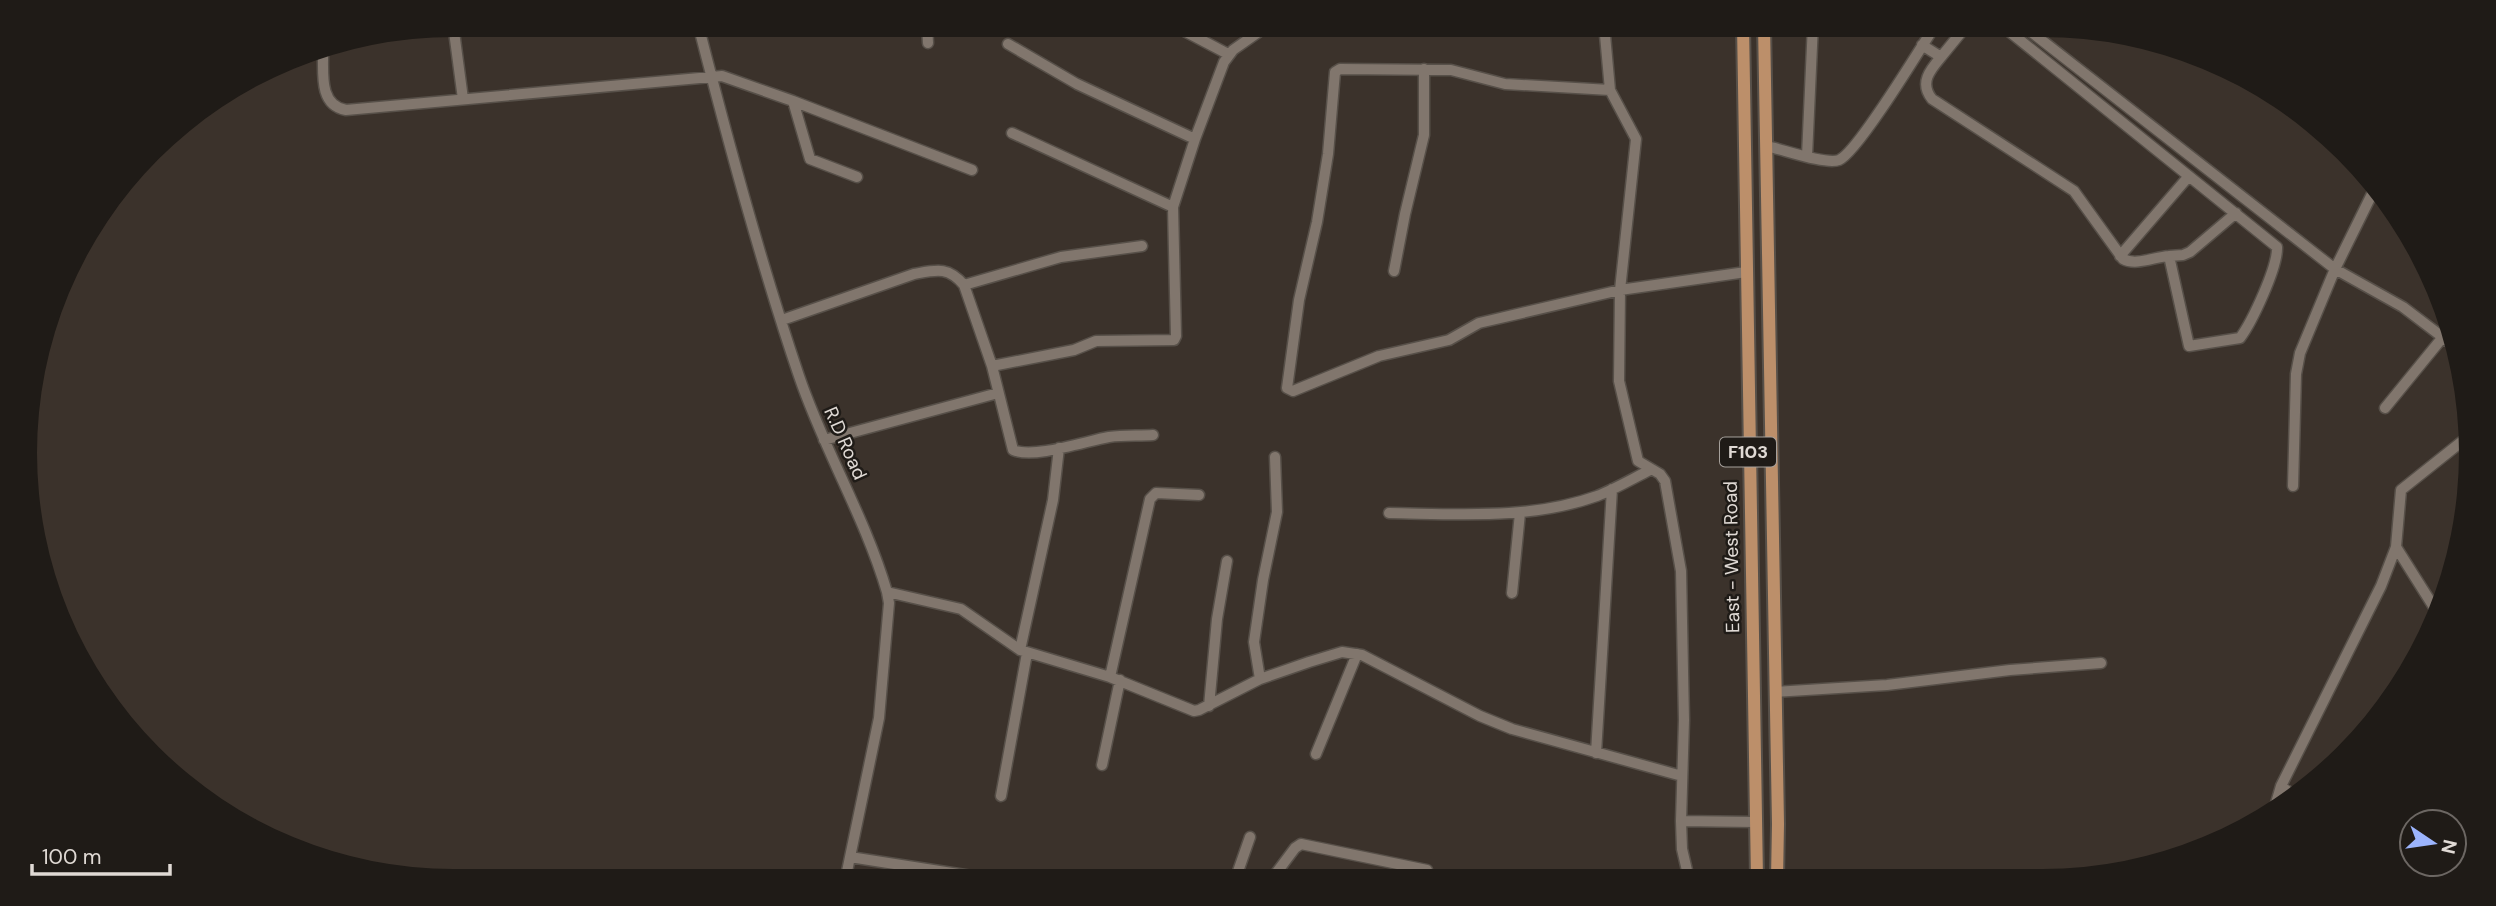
<svg xmlns="http://www.w3.org/2000/svg" width="2496" height="906" viewBox="0 0 2496 906" font-family="'DM Sans',sans-serif">
<style>
.lines{fill:none;stroke-linecap:round;stroke-linejoin:round}
.minor-casing{stroke:#575049;stroke-width:13}
.major-casing{stroke:#575049;stroke-width:16}
.minor{stroke:#81766d;stroke-width:10}
.major{stroke:#bc8f6a;stroke-width:12}
.labels{text-anchor:middle;stroke-width:5;stroke-linejoin:round;paint-order:stroke}
.shield{fill:#1f1b17;stroke:#a6a19c;stroke-width:2}
.shield-label{font-size:18px;font-weight:bold;fill:#e0dad5}
.street-label{font-size:19px;fill:#e0dad5;stroke:#1f1b17}
</style>
<rect width="100%" height="100%" fill="#3b322b"/>
<g class="lines">
<g class="minor-casing">
<path id="minor" d="M453,24l10,75
M698,24c30,118 62,237 101,352 25,74 66,141 88,216l2,11 -10,115 -34,163
M927,24l1,19
M1171,24l57,30
M1604,24l6,66 26,49 -16,151 -1,91 19,80 22,13 5,7 16,90 3,149 -3,101 1,28 7,30
M2021,24l314,245 68,38 46,35
M1008,44l69,40 118,55
M1922,45l19,12c-11,13 -22,26 -9,42l142,92 49,68c13,7 31,-2 46,-3l20,90 51,-8c12,-16 38,-71 37,-91l-277,-223
M323,46c1,23 -6,59 23,64l376,-34 71,25 179,69
M1941,57l27,-33
M1610,90l-105,-6 -54,-14 -111,-1 -5,3 -7,82 -11,68 -18,78 -12,88 6,3 86,-35 70,-16 30,-17 141,-33 126,-18
M793,101l17,58 47,18
M1012,133l161,74
M1766,146c16,3 59,19 73,14 18,-7 83,-114 97,-136
M1807,156l6,-132
M2120,256l69,-80
M2169,256l14,-1 7,-3 46,-39
M1394,271l11,-57 19,-79v-66
M964,285l97,-28 81,-11
M782,320l132,-46c22,-4 34,-8 50,11l28,81 21,84c21,9 73,-9 96,-13 15,-2 30,-1 44,-2
M992,366l82,-16 22,-9 78,-1 2,-4 -3,-129 22,-68 29,-77 9,-12 37,-26
M2385,408l58,-71
M824,440l174,-47
M2293,486l3,-112 4,-21 35,-84 38,-77
M1389,513c70,1 141,7 208,-17 18,-7 35,-17 53,-26
M2396,547l41,65
M887,592l74,17 59,41 90,27 84,34 5,-1 61,-31 49,-17 33,-10 20,3 118,61 32,13 170,47
M1512,593l8,-80
M1020,650l33,-150 6,-52
M1110,677l40,-178 6,-6 43,2
M1260,679l-6,-37 9,-62 14,-68 -2,-55
M1775,692l112,-7 123,-15 91,-7
M1209,706l8,-87 10,-58
M1596,753l16,-264
M1316,754l41,-100
M1102,765l18,-85
M2281,786l13,10
M1001,796l26,-143
M2274,810l7,-24 100,-200 15,-39 5,-57 64,-51
M1681,821l74,1
M850,857l147,23
M1235,880l15,-43
M1271,880l24,-32 6,-4 126,26"/>
</g>
<g class="major-casing">
<path id="major" d="M1743,24l14,855
M1764,24l14,800 -1,55"/>
</g>
<use href="#minor" class="minor"/>
<use href="#major" class="major"/>
</g>
<g class="labels">
<rect class="shield" x="1720" y="437.5" width="56" height="29" rx="5"/>
<g class="shield-label">
<text x="1748" y="458">F103</text>
</g>
<g class="street-label">
<text transform="translate(846 443) rotate(66)" y="7">R.D Road</text>
<text transform="translate(1731 557) rotate(-91)" y="7">East - West Road</text>
</g>
</g>
<path d="M0 0H2496V906H0ZM453 37H2043A416 416 0 0 1 2459 453V453A416 416 0 0 1 2043 869H453A416 416 0 0 1 37 453V453A416 416 0 0 1 453 37Z" fill="#1f1b17" fill-rule="evenodd"/>
<g transform="translate(2433 843) rotate(103)"><circle r="33" fill="#1f1b17" stroke="#6c6763" stroke-width="2"/>
<path d="M0-5L12 26L0 18L-12 26Z" fill="#9bb4fd"/>
<text y="-10" font-size="19" font-weight="bold" text-anchor="middle" fill="#e0dad5">N</text>
</g>
<path d="M32 864v10h138v-10" fill="none" stroke="#e0dad5" stroke-width="3.5"/>
<text x="42" y="864" font-size="21" fill="#e0dad5" stroke="#1f1b17" stroke-width="5" paint-order="stroke">100 m</text>
</svg>
